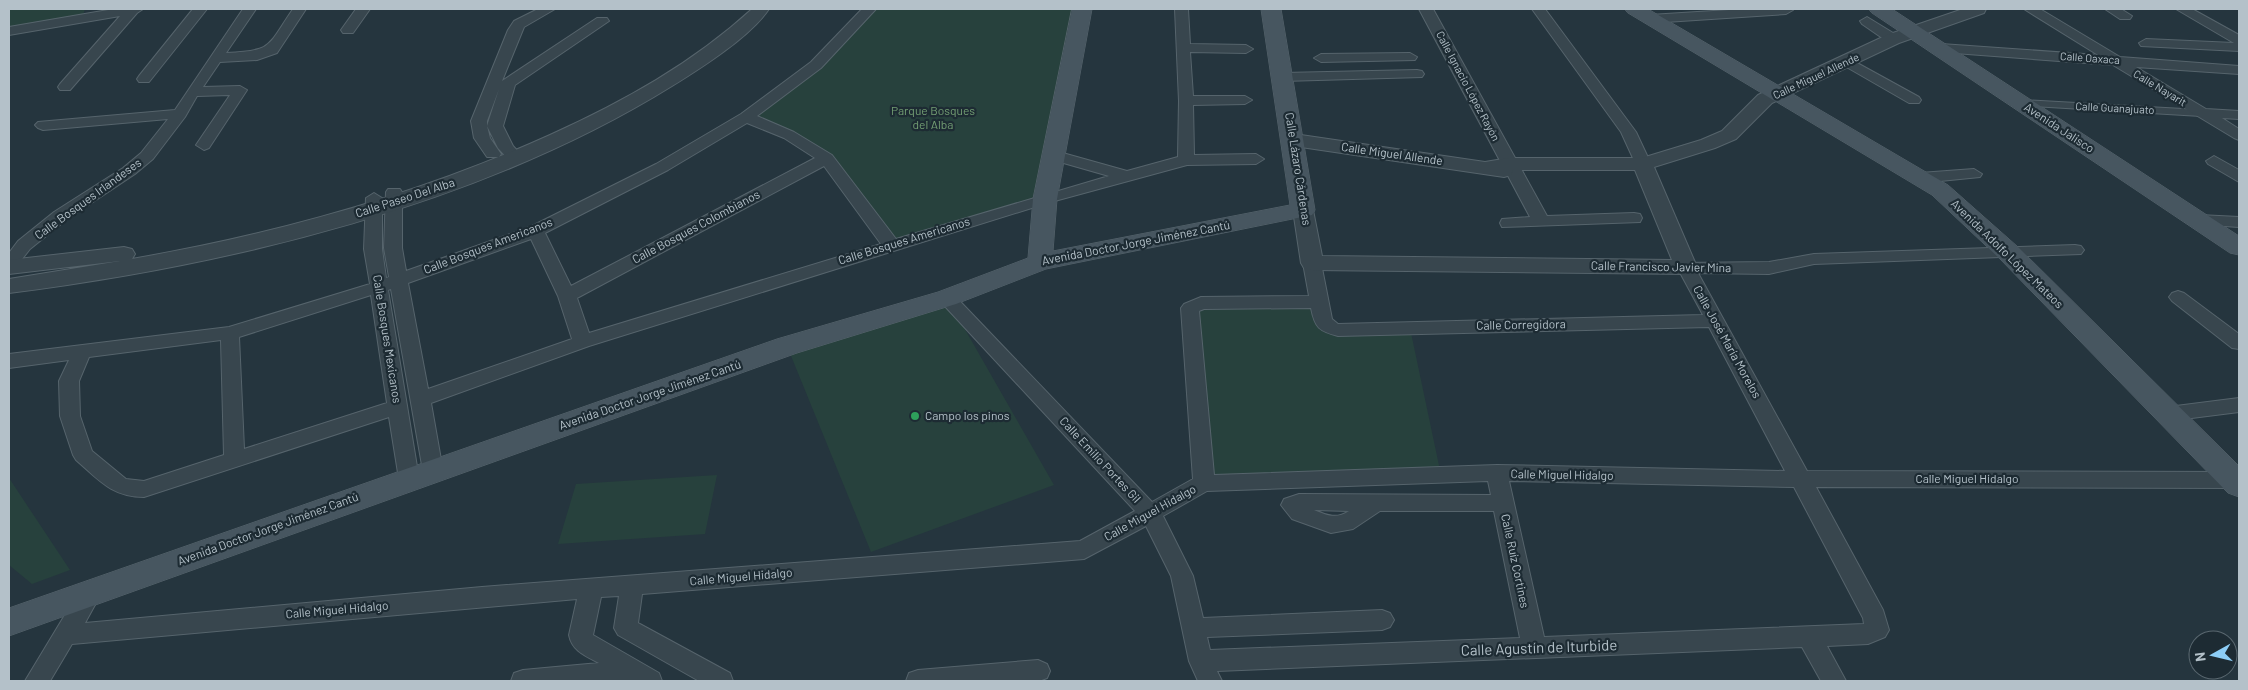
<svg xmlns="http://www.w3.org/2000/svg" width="2248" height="690" viewBox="0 0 2248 690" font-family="Barlow,sans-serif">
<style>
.green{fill:#27413d}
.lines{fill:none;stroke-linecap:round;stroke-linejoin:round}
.pedestrian-casing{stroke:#56646c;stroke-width:2}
.minor-casing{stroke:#56646c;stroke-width:2}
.tertiary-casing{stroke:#56646c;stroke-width:2}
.secondary-casing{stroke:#56646c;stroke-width:1}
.pedestrian{fill:#38464e;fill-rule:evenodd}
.minor{fill:#38464e;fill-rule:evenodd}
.tertiary{fill:#38464e;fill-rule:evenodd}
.secondary{fill:#475660;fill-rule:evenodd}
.leisure-dot{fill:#2e9e5b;stroke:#1d2b33;stroke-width:2}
.labels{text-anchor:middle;stroke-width:4.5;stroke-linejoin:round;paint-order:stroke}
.far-street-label{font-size:11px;fill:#b4c1c9;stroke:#1d2b33}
.park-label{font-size:12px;fill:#739e73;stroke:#1d2b33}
.street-label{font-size:12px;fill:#b4c1c9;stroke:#1d2b33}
.poi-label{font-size:12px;fill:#b4c1c9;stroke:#1d2b33;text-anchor:start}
.near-street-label{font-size:15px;fill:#b4c1c9;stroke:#1d2b33}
</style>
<rect width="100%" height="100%" fill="#25353e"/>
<path class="green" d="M9,9h76l-3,9 -73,13z
M869,9h213l-37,190 -154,46 -65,-87 -80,-41 70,-52z
M947,298l107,187 -183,67 -84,-206z
M1320,302l8,25 82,1 31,147 -237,8 -11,-178z
M717,475l-12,59 -147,10 18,-60z
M9,478l61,92 -38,14 -23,-19z"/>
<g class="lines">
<g class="pedestrian-casing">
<path id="pedestrian" d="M2021,100l180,10 5,3 -5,3 -184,-11 -1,-2z"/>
</g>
<g class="minor-casing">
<path id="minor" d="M114,9h29l-6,4 -67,77h-10l-2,-3 2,-3 60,-68 -111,19v-8z
M193,9h14l-58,73h-10l-2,-3 2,-3z
M243,9h13l-30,44c47,-2 41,-6 67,-44h13l-29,44 -20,7 -37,2 -17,25 37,-1 7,4 -38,58 -5,2 -8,-5 34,-50 -33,1 -12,21 -32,42 -18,15 -69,46 -36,29 -15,19 -6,1v-16l9,-12 36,-29 69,-44 18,-15 27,-34 -125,11 -5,-2 -3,-3 3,-3 137,-12z
M356,9h14l-17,24h-10l-2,-3z
M538,9h17l-31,18 -22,54 95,-63h10l2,3 -94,64 -12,41 10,20 11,12 -2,3h-12l-12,-13 -11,-22 3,12 11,16 -2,3h-12l-13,-19 -3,-17 37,-91 6,-9zM499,89l-12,37v-5z
M862,9h14l-55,59 -64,48 37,16 38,23 64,84 213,-63 -63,-18 -2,-3 2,-3 6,-2 75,21 51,-14 1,-56 -4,-92h13l2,35 56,1 7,4 -7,4 -56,-1 3,44h52l7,4 -7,4 -52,1 1,50 62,-1 8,5 -8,5 -69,1 -136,37 -462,144 -158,57 12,68 -3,6 -7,2 -7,-2 -3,-6 -32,-182 -3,1 31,189 -3,6 -7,2 -7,-2 -3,-6 -10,-62 -245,80c-32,0 -45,-17 -68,-37l-3,-5 -13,-39 -1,-35 10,-21 -60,8v-14l220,-27 141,-43 -6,-35 2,-51 8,-5 8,5v51l4,29 3,-1 -5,-29 2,-56 2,-3h12l2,3v56l4,23 124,-44 126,-63 85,-50 70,-52zM747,123l37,15 31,20 -244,128 -26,-53 123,-63zM824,166l57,78 -292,89 -12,-35zM531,239l27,57 14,43 -144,50 -20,-106zM371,295l16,108 -143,46 -5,-112zM221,340l3,115 -80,26 -18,-2 -34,-28 -12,-35 -1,-35 10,-24z
M1419,9h14l114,207 87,-3 6,1 2,4 -2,4 -138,5 -2,-4 2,-4 28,-2z
M1532,9h13l91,123 15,32 -2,3h-12l-16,-35z
M1745,9l48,1 -7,4 -136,9 -7,-4 7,-4z
M2024,9h16l80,48 119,9v8l-103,-7 70,42 33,2v8l-17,-1 17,11v11l-5,-2 -121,-73 -172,-13 -7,-4 7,-4 157,11z
M2105,9h16l11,7 -2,3h-10z
M2176,9h16l47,26v16l-98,-5 -2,-3 7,-4 88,4z
M1867,17l31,19 2,3 -2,3h-10l-26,-18 -2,-3z
M1410,53l7,4 -2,3 -94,2 -7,-4 7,-4z
M1848,58l71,39 2,3 -2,3h-10l-66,-38 -2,-3z
M1417,70l5,1 2,3 -2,3 -139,4 -7,-4 7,-4z
M2214,156l25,14v12l-31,-18 -2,-3z
M1974,169l8,5 -2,3 -60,6 -8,-5 8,-5z
M2199,215l40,2v10l-46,-3 -2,-4 2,-4z
M2075,245l6,1 3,4 -3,4 -267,10 -45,10 -71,-1 109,198 432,1v16l-423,-1 67,123 6,20 -4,7 -17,7 -41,2 19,35h-25l-19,-34 -585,24 5,10h-24l-9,-20 -18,-85 -25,-50 -62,33 -442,35 -4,29 92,50 3,8h-34l-81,-46 -4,-7 5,-32 -18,1 -8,38 66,38 3,8h-151l3,-8 9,-3 76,-7c-13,-7 -27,-12 -30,-28l8,-36 -505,45 -22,37h-25l58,-96 8,-2 8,2 3,7 -17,31 397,-36 598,-46 55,-30 -194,-209 -3,-4 3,-4h12l199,208 41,-23 -12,-171 3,-4 17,-7 108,-1 -6,-33 3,-4h12l3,4 11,56 6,5 365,-9 -26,-48 3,-4 89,-1 45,-8zM1311,308c4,20 8,23 27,28l371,-9 76,144 -288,-6 -283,10 -15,-164 5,-2zM1488,481l3,14 -192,-1 -15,5 -3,6 11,14 39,14 22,-4 27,-18h114l26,127 -310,12 -3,-13 175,-7 8,-3 4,-7 -4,-7 -8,-3 -179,8 -10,-42 -30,-60 44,-25zM1509,481l285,6 69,131 1,6 -320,13zM1314,510l35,1c-12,8 -21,5 -35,-1z
M2178,291l6,2 55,41v15l-7,-1 -60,-47 -3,-4 3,-4z
M2239,398v14l-71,9 -7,-2 -3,-5 3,-5 7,-2z
M1038,660l9,4 3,7 -3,7 -8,3h-133l3,-8 9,-3z"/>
</g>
<g class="tertiary-casing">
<path id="tertiary" d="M752,9h17c-19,28 -68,59 -97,77 -192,119 -441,179 -663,207v-14l111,-18 -111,13v-14l115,-13 8,2 3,5 -3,5 -6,1c146,-25 289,-64 424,-125 73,-33 143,-72 202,-126z
M1963,9h23l-2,4 -85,30 -127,60 -36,36 -21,9 -61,19 43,100 -3,5 -8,2 -374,-4 -8,-2 -3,-5 -8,-53 3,-4 7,-2 7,2 3,4 9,46 350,4 -37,-90h-122l-2,5 -7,2 -210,-31 -7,-2 -3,-4 3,-4 7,-2 191,28 24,-4h133l59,-18 21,-9 36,-36 129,-60z"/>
</g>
<g class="secondary-casing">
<path id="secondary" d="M1072,9h20l-35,190 -4,52 237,-46 -29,-196h20l34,201 -3,5 -266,54 -90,35 -159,49 -788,283v-28l768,-269 161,-47 90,-34 5,-59z
M1625,9h23l300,176 70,62 221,219v31l-11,-4 -228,-234 -68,-64 -304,-182z
M1869,9h23l347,227v19l-9,-2 -358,-240z"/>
</g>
<use href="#pedestrian" class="pedestrian"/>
<use href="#minor" class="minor"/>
<use href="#tertiary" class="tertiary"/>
<use href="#secondary" class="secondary"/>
</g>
<circle class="leisure-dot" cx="915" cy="416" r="5"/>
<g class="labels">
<g class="far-street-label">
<text transform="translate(2090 58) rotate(4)" y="4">Calle Oaxaca</text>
<text transform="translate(1816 76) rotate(-25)" y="4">Calle Miguel Allende</text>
<text transform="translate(1468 86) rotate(62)" y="4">Calle Ignacio López Rayón</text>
<text transform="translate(2160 88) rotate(31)" y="4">Calle Nayarit</text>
<text transform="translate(2115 108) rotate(3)" y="4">Calle Guanajuato</text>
</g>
<g class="park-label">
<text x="933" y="115">Parque Bosques<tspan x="933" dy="14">del Alba</tspan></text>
</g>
<g class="street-label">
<text transform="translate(2059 128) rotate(33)" y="4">Avenida Jalisco</text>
<text transform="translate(1392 154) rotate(8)" y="4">Calle Miguel Allende</text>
<text transform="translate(1298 169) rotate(81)" y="4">Calle Lázaro Cárdenas</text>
<text transform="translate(405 198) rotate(-18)" y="4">Calle Paseo Del Alba</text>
<text transform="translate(88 199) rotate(-36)" y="4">Calle Bosques Irlandeses</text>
<text transform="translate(696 227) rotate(-28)" y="4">Calle Bosques Colombianos</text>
<text transform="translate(904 241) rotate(-17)" y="4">Calle Bosques Americanos</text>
<text transform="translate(1136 243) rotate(-11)" y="4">Avenida Doctor Jorge Jiménez Cantú</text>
<text transform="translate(488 246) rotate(-21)" y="4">Calle Bosques Americanos</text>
<text transform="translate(2007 254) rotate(44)" y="4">Avenida Adolfo López Mateos</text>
<text transform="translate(1661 267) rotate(1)" y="4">Calle Francisco Javier Mina</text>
<text transform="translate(1521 325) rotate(-1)" y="4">Calle Corregidora</text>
<text transform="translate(387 339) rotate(81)" y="4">Calle Bosques Mexicanos</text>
<text transform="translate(1727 342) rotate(61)" y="4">Calle José María Morelos</text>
<text transform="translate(650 395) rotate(-19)" y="4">Avenida Doctor Jorge Jiménez Cantú</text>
<text transform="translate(1100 460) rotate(47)" y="4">Calle Emilio Portes Gil</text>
<text transform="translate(1562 475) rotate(1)" y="4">Calle Miguel Hidalgo</text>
<text x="1967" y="483">Calle Miguel Hidalgo</text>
<text transform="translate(1150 513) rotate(-29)" y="4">Calle Miguel Hidalgo</text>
<text transform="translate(268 529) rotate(-20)" y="4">Avenida Doctor Jorge Jiménez Cantú</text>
<text transform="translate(1515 561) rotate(78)" y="4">Calle Ruíz Cortines</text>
<text transform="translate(741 577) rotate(-5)" y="4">Calle Miguel Hidalgo</text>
<text transform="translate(337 610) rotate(-5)" y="4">Calle Miguel Hidalgo</text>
</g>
<g class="poi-label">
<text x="925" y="420">Campo los pinos</text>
</g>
<g class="near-street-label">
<text transform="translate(1539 648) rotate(-2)" y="5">Calle Agustín de Iturbide</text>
</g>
</g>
<rect width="2248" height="690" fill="none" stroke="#b4c1c9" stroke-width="20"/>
<g transform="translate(2213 655) rotate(262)"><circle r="24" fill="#1d2b33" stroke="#59676f"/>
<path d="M0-4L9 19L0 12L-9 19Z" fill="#8ccdf6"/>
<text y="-8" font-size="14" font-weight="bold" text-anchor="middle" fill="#b4c1c9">N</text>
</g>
</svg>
